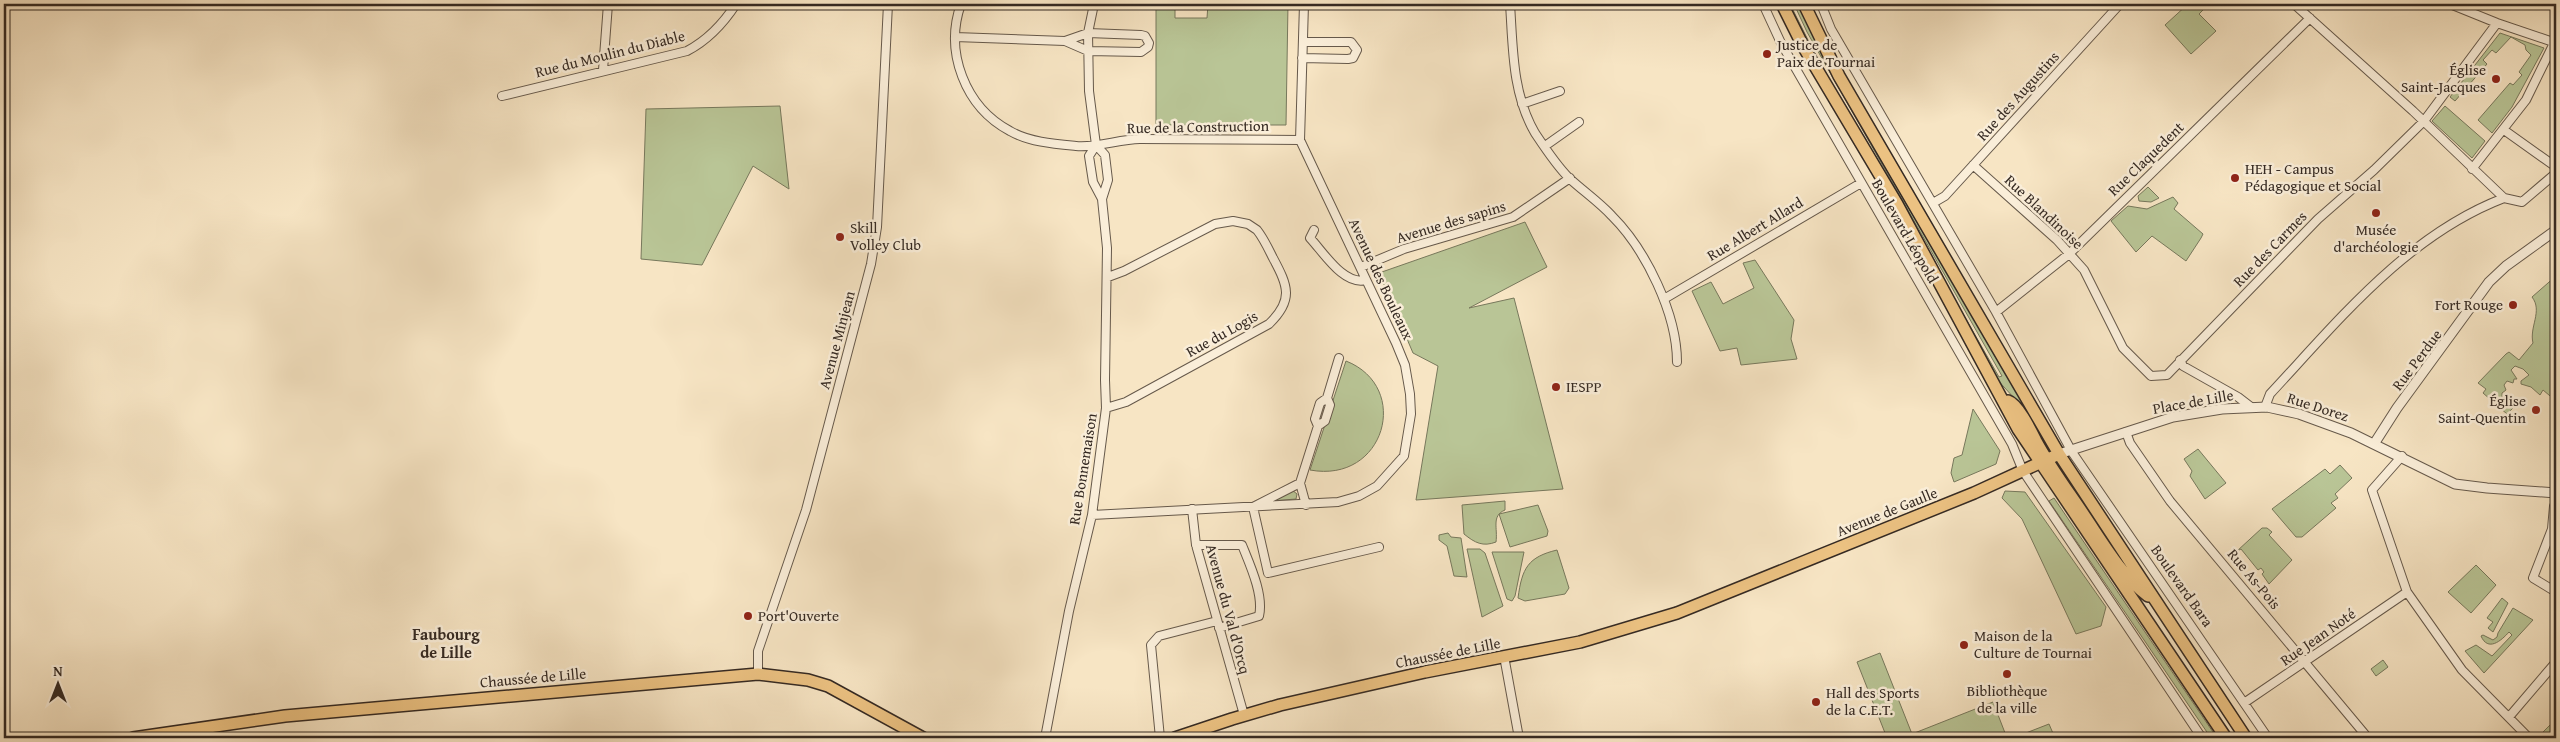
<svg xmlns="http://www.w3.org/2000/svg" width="2560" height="742" viewBox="0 0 2560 742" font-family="'Gentium Book Plus',serif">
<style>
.green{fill:#b9c596;stroke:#77785c}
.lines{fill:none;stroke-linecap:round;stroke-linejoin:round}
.minor-casing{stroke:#66594b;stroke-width:10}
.tertiary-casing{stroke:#66594b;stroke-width:11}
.primary-casing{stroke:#352a23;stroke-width:14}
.minor{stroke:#faeed9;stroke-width:8}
.tertiary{stroke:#faeed9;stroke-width:9}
.primary{stroke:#ecc282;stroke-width:11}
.poi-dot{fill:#8f2418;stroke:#faeed9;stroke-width:2}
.labels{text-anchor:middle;stroke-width:5;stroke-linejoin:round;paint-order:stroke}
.poi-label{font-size:15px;fill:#352a23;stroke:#faeed9;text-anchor:start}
.street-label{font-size:15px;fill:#352a23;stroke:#faeed9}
.neighbourhood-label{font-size:16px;font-weight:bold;fill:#352a23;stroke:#faeed9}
</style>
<rect width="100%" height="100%" fill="#f7e5c4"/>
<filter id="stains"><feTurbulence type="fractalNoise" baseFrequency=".004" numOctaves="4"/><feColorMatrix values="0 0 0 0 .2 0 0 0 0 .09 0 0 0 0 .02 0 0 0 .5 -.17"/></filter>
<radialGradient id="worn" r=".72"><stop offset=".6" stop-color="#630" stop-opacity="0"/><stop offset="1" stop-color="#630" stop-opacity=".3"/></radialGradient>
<path class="green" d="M1156,4h19v14h32l1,-14h80l-2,121h-130z
M1785,4h5l27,54 182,319 3,-1 -195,-344 -13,-28h4l14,29 221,387 -4,2 -14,-23 -22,-24z
M2188,4h17l2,2 -8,8 17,17 -25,23 -26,-29z
M2500,33l44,15 -32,59 -20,26 -14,-13 32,-37 3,2 9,-10 -3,-3 12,-17 -5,-5 -1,-5 -14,-8 -15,16 -4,-3 -9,10 4,4 -32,37 -5,-4z
M780,106l9,83 -36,-23 -51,99 -61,-6 5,-150z
M2445,106l40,35 -13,17 -40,-37z
M2148,187l11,11 -8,4 -12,-1 -1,-5z
M2173,197l5,6 -4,6 29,25 -2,4 -15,23 -34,-25 -16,16 -25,-31 17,-15 19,3z
M1525,222l22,45 -78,41 45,-10 49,191 -147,11 22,-134 -25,-13 -34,-80z
M1755,260l39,60 -3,19 6,20 -56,6 -4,-17 -17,3 -28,-60 19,-9 12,22 31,-16 -11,-25z
M2556,276v125l-13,-11 -3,5 -9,-8 -10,-3v-3l8,-6 -6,-6 -8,-3 -4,4 6,9h-3l-1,4 -6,-2 -3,4 2,5 -4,3v5l6,2 5,8 -6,6 -24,-21 3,-4 -8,-6 28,-29 3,-2 10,8 14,-17c-4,-16 10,-32 -1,-46z
M1346,361c66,26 39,123 -36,109z
M1973,409l27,42 -4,13 -42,18 -3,-9 3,-15 8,-3z
M2198,449l28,34 -21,16 -15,-23 2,-5 -8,-12z
M2340,465l12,13 -17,16 3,4 -7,5 5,5 -34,29h-6l-24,-28 53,-40 5,5z
M1292,490l5,4 -1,5 -25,2z
M2005,491l20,1 81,115 -5,19 -25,8 -54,-115 -20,-21z
M2054,498l163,240h-6l-162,-237z
M1505,501v9c-14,6 -7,18 -9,32 -13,5 -21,1 -32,-8l-2,-29z
M1538,505l10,26 -1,5 -37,11 -11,-33z
M2262,528h5l5,4 -3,3 23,25 -23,24 -7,-10 2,-2 -3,-4 -3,2 -17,-21 -4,2z
M1448,533l3,4 10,1 6,39 -13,-1 -7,-30 -8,-6v-5z
M1467,549h13l5,4 18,53 -21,11z
M1557,550l12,38 -4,6 -40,7 -7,-3c4,-30 10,-41 39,-48z
M1492,552h32l-9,44 -3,5 -5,-2z
M2476,565l20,20 -25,28 -23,-21z
M2502,598l6,5 -15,29 -5,-4 5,-6 -6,-4z
M2513,608l20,12 -49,53 -19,-22 11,-6 16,11 20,-21 -3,-3c-8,9 -21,20 -28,4l2,-1 10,5 4,-3 1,-4z
M1880,653l32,81 81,-32 14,36h-120l-30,-76z
M2383,660l5,7 -12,9 -5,-7z
M2555,720l1,18h-19z
M2049,724l6,14h-42z"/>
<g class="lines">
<g class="minor-casing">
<path id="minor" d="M961,4c-17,48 4,103 49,127 19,11 44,13 66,15 22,2 43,-7 64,-7 54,0 107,1 160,1
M1094,4l-6,29 1,58 7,54 9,10 3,25 -6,19
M1510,4c3,43 2,90 25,129 10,15 21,32 34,45 14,13 30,24 43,38 34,34 65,98 65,146
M1763,4l18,39 231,401 11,27 179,267
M1821,4l10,25 165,283 76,140 196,286
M2294,4l119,107 91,87 18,4 34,-29
M2450,4l47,19 59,20
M1304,5l51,-1
M1088,33l53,2 4,1 4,7 -1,4 -7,5 -53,-1 -23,-10z
M955,37l110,4
M1302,58l46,1 5,-1 4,-8 -6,-8h-48
M603,70l5,-66
M502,96l185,-45c21,-11 36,-27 49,-47
M1522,104l38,-13
M2504,130l52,37
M1545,146l34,-24
M1973,165l84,75 27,30 39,78 28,28 16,-1 151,-156 56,-49 50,-49 73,-98
M2472,169l54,-69 28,-57
M1933,203l12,-7 175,-192
M1314,230l-4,8c14,15 34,48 56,42
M1361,267l43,-18 109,-32 57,-39
M1664,299l197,-116
M1996,312l73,-58 241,-236
M2180,360l3,6 55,31 13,10
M2265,407l5,-13c69,-74 137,-159 234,-196
M1106,408l20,-6 143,-78c25,-24 19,-38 4,-66 -5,-10 -9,-19 -16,-28l-9,-6 -15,-3 -18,3 -91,47 -16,6
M1318,426l-3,-7 5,-16 7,-5 12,-40
M2126,432l4,11 40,58 198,237
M2402,456l-30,34 35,102 55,78 67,68
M1300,483l18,-57 7,-5 5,-16 -3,-7
M1306,505l-6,-22 -47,24 15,66 111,-26
M2554,506l-2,23 -19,49 23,14
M1192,509l4,36 48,170
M1092,515l246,-13 21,-6 18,-10 27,-30 7,-42 -1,-20 -5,-29 -9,-22 -96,-203 4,-136
M1196,545h46c8,20 22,50 17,71l-40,12
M1504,656l15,82
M758,674v-23l48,-141 65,-246 6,-37 11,-223
M2244,703l163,-111
M2509,717l47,-55
M1045,738l24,-127 23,-96 14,-107 -1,-28 2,-132 -5,-49 -9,-17 -4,-26 7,-11
M1160,738l-9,-93 8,-9 58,-15"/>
</g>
<g class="tertiary-casing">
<path id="tertiary" d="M2374,444l23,-36 92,-126 17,-16 50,-36
M2059,454l114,-37 49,-8 45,-2 32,7 52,19 104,51 32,4 69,5"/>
</g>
<g class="primary-casing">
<path id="primary" d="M1782,4l21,42 94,158 121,225 208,309
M1804,4l35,72 220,378 187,284
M2008,401c10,3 23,30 28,40 14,26 32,50 48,74 19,28 37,60 64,81
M133,738l152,-22 473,-42 50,6 20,6 95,52
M1175,738l57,-19 48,-14 145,-33 155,-30 97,-29 297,-120 85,-39"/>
</g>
<use href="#minor" class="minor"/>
<use href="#tertiary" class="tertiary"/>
<use href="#primary" class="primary"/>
</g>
<g class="poi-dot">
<circle cx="1767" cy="54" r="5"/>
<circle cx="2496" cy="79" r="5"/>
<circle cx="2235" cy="178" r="5"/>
<circle cx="2376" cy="213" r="5"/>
<circle cx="840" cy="237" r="5"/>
<circle cx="2513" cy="305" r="5"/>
<circle cx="1556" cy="387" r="5"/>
<circle cx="2536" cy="410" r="5"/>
<circle cx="748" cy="616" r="5"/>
<circle cx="1964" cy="645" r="5"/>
<circle cx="2007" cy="674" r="5"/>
<circle cx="1816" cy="702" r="5"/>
</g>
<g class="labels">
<g class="poi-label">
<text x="1777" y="50">Justice de<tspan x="1777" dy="17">Paix de Tournai</tspan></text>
<text x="2486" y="75" text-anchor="end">Église<tspan x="2486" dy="17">Saint-Jacques</tspan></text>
<text x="2245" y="174">HEH - Campus<tspan x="2245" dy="17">Pédagogique et Social</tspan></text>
<text x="850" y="233">Skill<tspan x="850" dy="17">Volley Club</tspan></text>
<text x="2376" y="235" text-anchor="middle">Musée<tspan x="2376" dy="17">d'archéologie</tspan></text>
<text x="2503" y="310" text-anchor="end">Fort Rouge</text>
<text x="1566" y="392">IESPP</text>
<text x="2526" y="406" text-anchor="end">Église<tspan x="2526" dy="17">Saint-Quentin</tspan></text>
<text x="758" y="621">Port'Ouverte</text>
<text x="1974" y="641">Maison de la<tspan x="1974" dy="17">Culture de Tournai</tspan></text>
<text x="2007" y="696" text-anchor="middle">Bibliothèque<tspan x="2007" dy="17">de la ville</tspan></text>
<text x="1826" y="698">Hall des Sports<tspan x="1826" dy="17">de la C.E.T.</tspan></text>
</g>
<g class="street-label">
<text transform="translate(610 54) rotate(-14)" y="5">Rue du Moulin du Diable</text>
<text transform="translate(2018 96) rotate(-48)" y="5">Rue des Augustins</text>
<text transform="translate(1198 127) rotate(-1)" y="5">Rue de la Construction</text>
<text transform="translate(2146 159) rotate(-44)" y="5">Rue Claquedent</text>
<text transform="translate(2044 212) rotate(43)" y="5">Rue Blandinoise</text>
<text transform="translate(1451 222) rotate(-17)" y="5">Avenue des sapins</text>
<text transform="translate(1755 229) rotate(-31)" y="5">Rue Albert Allard</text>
<text transform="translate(1905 231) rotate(60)" y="5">Boulevard Léopold</text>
<text transform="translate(2270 249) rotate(-46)" y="5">Rue des Carmes</text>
<text transform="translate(1381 279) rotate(65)" y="5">Avenue des Bouleaux</text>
<text transform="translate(1222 334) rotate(-29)" y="5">Rue du Logis</text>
<text transform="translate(837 340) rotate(-75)" y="5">Avenue Minjean</text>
<text transform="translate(2417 360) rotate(-53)" y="5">Rue Perdue</text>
<text transform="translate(2193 402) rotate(-10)" y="5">Place de Lille</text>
<text transform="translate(2318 407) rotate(18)" y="5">Rue Dorez</text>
<text transform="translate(1083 469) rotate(-81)" y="5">Rue Bonnemaison</text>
<text transform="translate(1887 512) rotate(-22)" y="5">Avenue de Gaulle</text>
<text transform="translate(2254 579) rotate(50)" y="5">Rue As-Pois</text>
<text transform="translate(2182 586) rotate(55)" y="5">Boulevard Bara</text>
<text transform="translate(1228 609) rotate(75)" y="5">Avenue du Val d'Orcq</text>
<text transform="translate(2318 637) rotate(-35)" y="5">Rue Jean Noté</text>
<text transform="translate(1448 653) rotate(-11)" y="5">Chaussée de Lille</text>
<text transform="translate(533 678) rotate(-5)" y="5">Chaussée de Lille</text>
</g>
<g class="neighbourhood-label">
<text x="446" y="640">Faubourg<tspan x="446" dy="18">de Lille</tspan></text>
</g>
</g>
<rect width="2560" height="742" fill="none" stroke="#f7e5c4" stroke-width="20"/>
<rect x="5" y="5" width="2550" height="732" fill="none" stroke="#352a23" stroke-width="2.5"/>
<rect x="10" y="10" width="2540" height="722" fill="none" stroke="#352a23"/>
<g transform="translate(58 684)" stroke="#faeed9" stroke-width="4" paint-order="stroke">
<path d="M0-4L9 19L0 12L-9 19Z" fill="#352a23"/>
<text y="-8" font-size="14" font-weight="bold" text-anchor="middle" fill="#352a23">N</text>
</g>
<rect width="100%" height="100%" filter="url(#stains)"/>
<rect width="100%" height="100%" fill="url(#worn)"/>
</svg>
